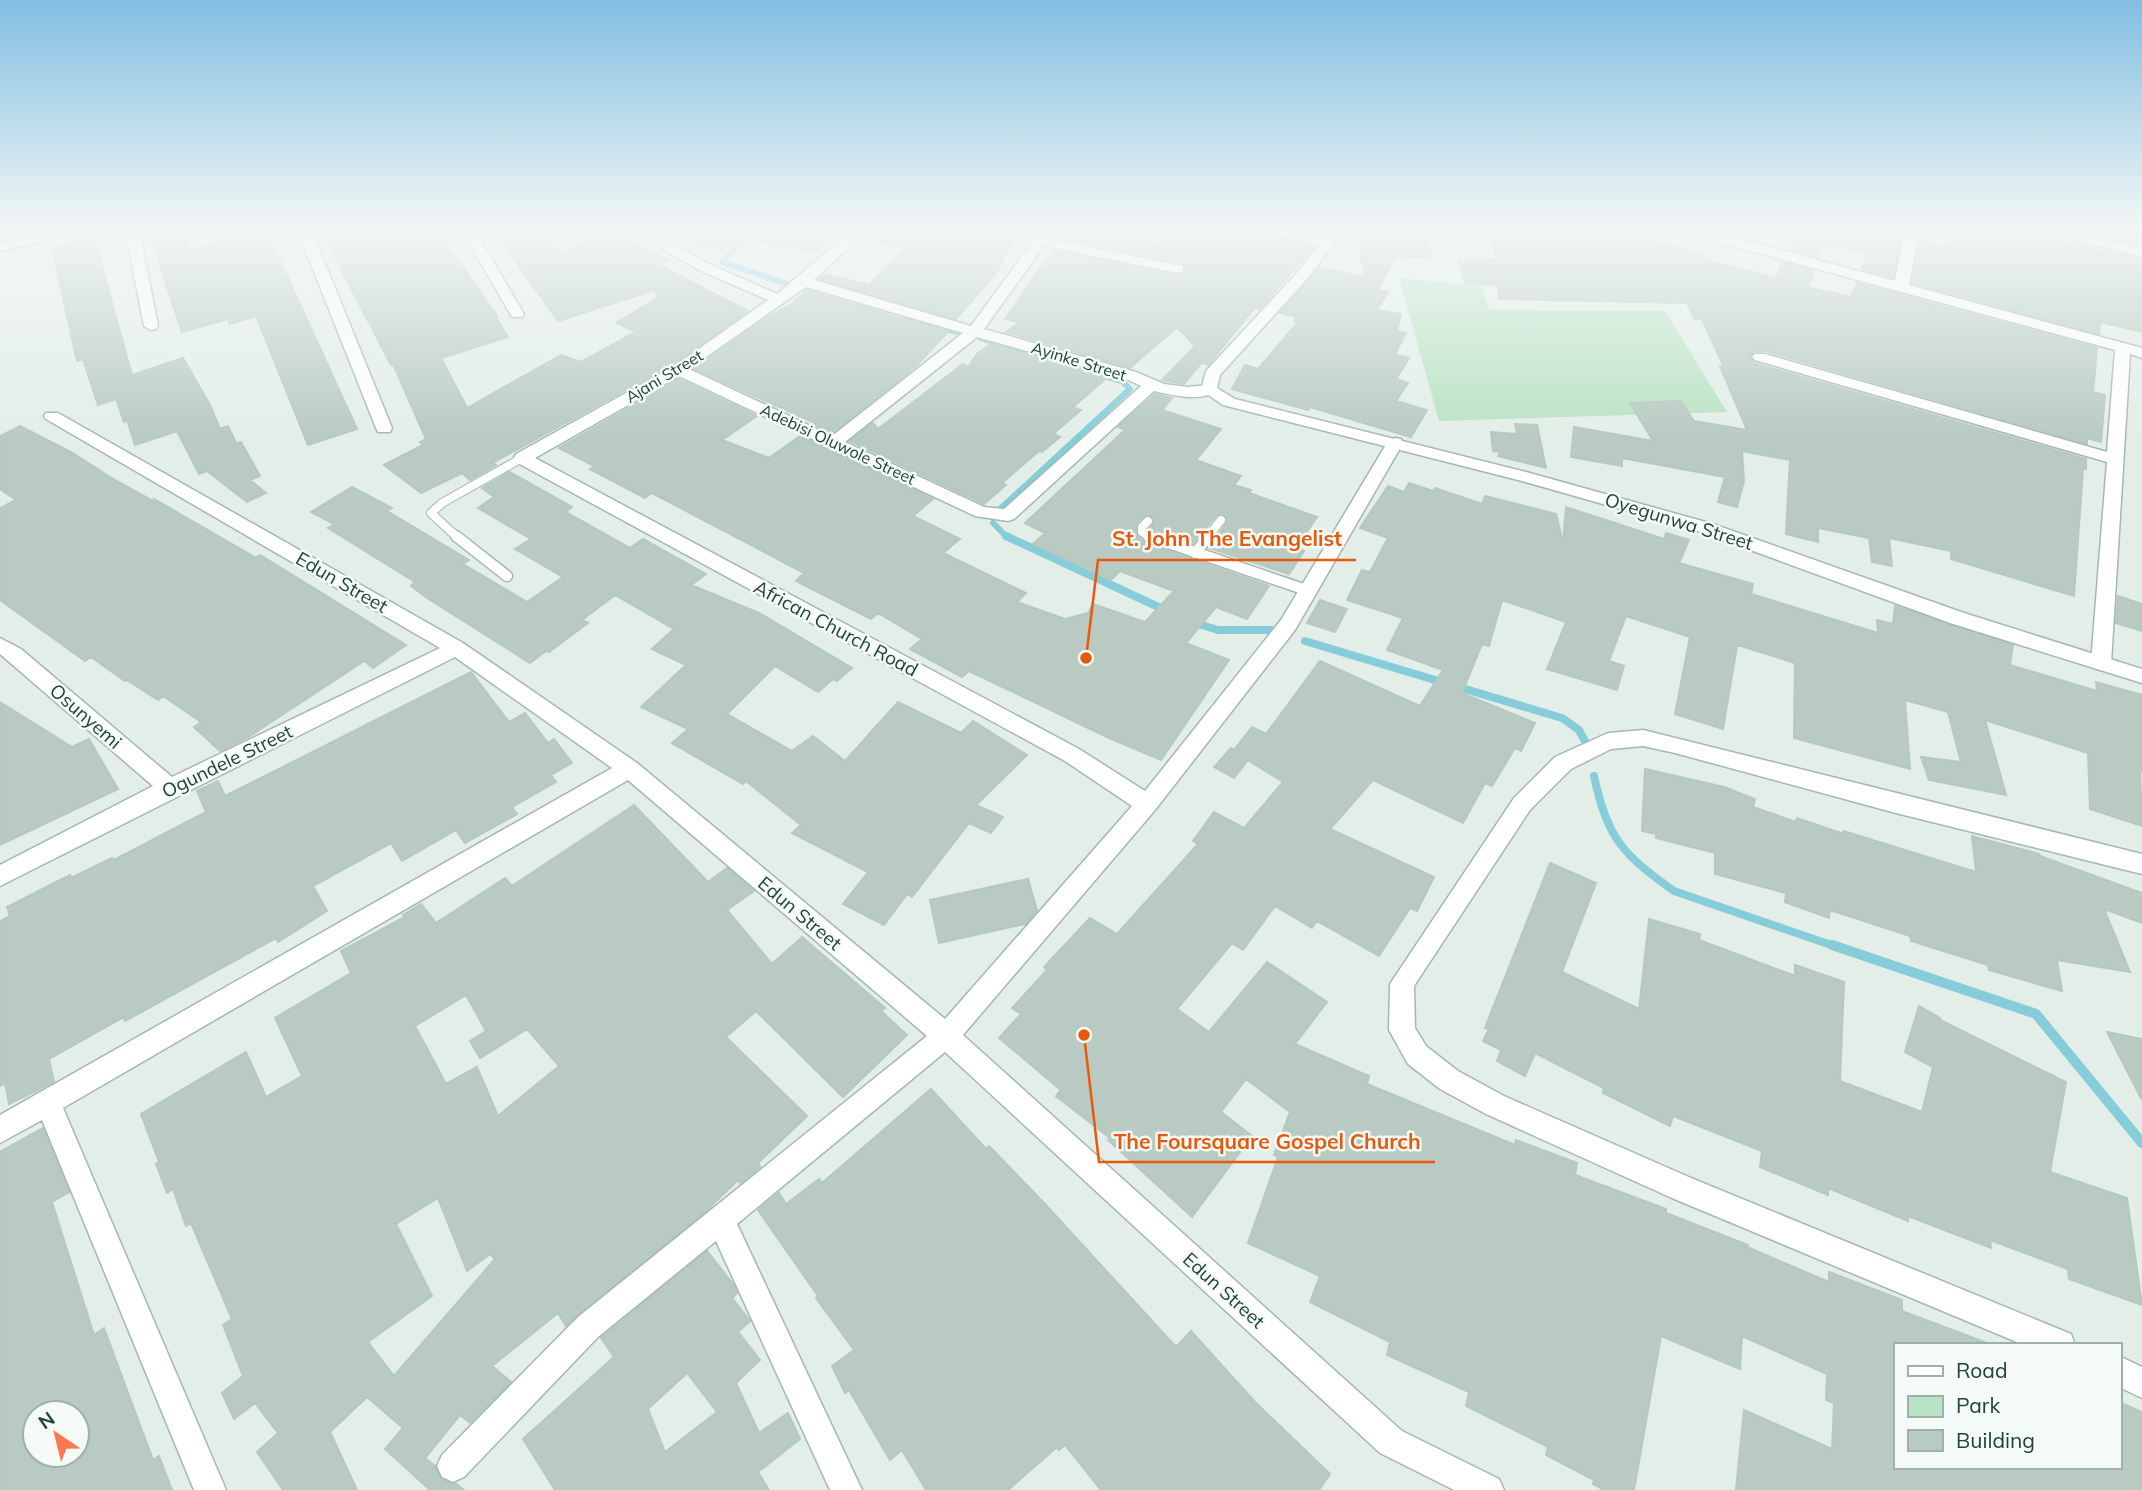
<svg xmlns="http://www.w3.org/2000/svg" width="2142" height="1490" viewBox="0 0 2142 1490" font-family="Mulish,sans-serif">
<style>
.green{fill:#bae2c4}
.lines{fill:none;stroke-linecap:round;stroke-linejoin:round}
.stream-far2{stroke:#86cdd9;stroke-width:6}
.stream-far1{stroke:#86cdd9;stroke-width:8}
.stream{stroke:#86cdd9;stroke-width:10}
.building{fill:#b8cac2;stroke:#b5c9c0;stroke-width:2;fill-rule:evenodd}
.service-far1-casing{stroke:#a5b7b0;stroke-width:10}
.service-casing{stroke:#a5b7b0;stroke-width:13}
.minor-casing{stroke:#a5b7b0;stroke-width:3}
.tertiary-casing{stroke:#a5b7b0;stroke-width:3}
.service-far1{stroke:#fff;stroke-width:8}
.service{stroke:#fff;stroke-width:10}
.minor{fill:#fff;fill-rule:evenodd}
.tertiary{fill:#fff;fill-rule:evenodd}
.labels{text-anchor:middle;stroke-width:5;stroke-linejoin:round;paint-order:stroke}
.far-street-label{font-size:16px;fill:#204238;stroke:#f4faf7}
.street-label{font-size:19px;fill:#204238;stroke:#f4faf7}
.leader{fill:none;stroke:#e8590c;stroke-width:2.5}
.callout-dot{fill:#e8590c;stroke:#f4faf7;stroke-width:2.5}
.callout-label{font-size:21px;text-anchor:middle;font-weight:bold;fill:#e8590c;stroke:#f4faf7;stroke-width:5;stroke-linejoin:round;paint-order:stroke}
</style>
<rect width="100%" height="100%" fill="#e3eee9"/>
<path class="green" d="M1399,278l83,8 7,24 176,1 62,101 -288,9z"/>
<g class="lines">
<path class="stream-far2" d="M756,229l-34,33 92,31
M907,320l50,12
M980,338l101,31
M1000,509l130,-120 -8,-8 -22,-6
M993,523l15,15"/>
<path class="stream-far1" d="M1006,536l161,75
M1192,622l26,8h53
M1305,641l257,77 17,12 7,13
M1594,776c13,62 29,79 80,115l163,56"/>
<path class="stream" d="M1832,945l204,69 106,129"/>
</g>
<path class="building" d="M148,229h34l8,22 66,-19 1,2 10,-2 90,197 -49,16 -52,-129 -26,8 -2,-5 -46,13z
M320,229h82l1,7 33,-7 61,87h-2l13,21 -67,21 26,50 94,-53 20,7 55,-30 -20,-9 42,-25 -4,-8 -96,31 -59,-83 31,-9h11l19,25 50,-24 58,30 -10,5 90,46 -76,54 -180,98 4,2 -26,15 -8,-7 -41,20 -37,-28 39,-20 -3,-3 6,-3 -33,-75 -2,1z
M672,229h161l-18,22 -62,-10 1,-9 -29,19 -54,-17z
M871,229h148l-23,44 -40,46 -137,-40 6,-5 44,11 39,-38 -38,-6z
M1065,229h43v5l54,11 4,-16h89l58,19 -53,61 -5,-2 -47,58 -6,-3 -18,22 -22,-4 33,-34 -18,-19 -47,41 -124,-36 14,-10 -15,-3 48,-69 124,26 8,-2 -1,-11 -124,-25z
M1387,229h36l10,29 -37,-2 -19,34 11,2 -11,18 24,4 -4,17 9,2 -11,21 14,4 -13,21 12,4 -12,18 31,9 -16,27 -101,-30 -2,3 -76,-21 13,-24 13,4 40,-47 -4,-1 3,-4 -17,-4 40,-46 45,11 -7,-40 32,1z
M1799,229h92l-2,4 12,4 -8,41 -31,-9 6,-16 -43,-9 -6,14 -30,-8z
M1957,229h43l142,30v73l-42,-10 -1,12 -187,-51 7,-42 28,7v-3l4,1z
M2100,229h42v17l-42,-10z
M94,238l38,137 51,-17 28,49 9,22 8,-3 8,17 5,-1 19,34 -10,4 16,13 -19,9 -40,-31 -8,3 -22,-43 -42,14 -8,-25 -3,2 -8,-23 -18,6 -15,-46 -6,2 -25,-113z
M1491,238l160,2 52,15 -1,4 74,19 7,-16 31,9 -7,16 44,10 6,-14 240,65 -4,44 12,3 -4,47 -14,-4v6l-321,-93h-11l-6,6 5,6 332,96v10h-3l-9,127 -123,-37v-8l-62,-13 3,28 -20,-4 -3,-24 -51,-10v14l-32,-8 4,-74 -48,-9 2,30 -7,26 -19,-5 7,-25 -103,-19v8l-51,-9 3,-30 79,14 -23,-38 51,-2 13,20 53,9 -27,-64 4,1 -22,-48h-7l-8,-16 -188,-4 -1,-12 -4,-3h-28l-8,-24 39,-1z
M807,290l138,41 -1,1 3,1 -32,34 -83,66 -17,-8 2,-1 -123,-55 71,-50 25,-14z
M991,344l118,32 -36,31 8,3 -28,24 7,3 -18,15 -3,-1 -37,32 4,2 -22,19 -134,-63 23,-18 5,6 85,-65 5,3 9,-13z
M679,379l78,37 -35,24 47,18 31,-22 133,63 -20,17 47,23 -17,14 83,40 -9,9 48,17 23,-6 5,-9 52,18 29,-31 -54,-20 -9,9 -41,-19 -37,-17 12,-11 -20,-10 100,-93 -7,-3 37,-33 17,4 -10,12 59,19 -25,31 45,16 -7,9 17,5 -2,3 68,24 -21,31 8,3 -15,23 -80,-26 18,-26 -4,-8 -7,2 -23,27 -43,-15 4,-6 -4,-7 -6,1 -7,7 -1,12 9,8 124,43 -22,33 -31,-12 -30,36 43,17 -68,100 -52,-22 -140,-67 -7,6 -52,-28 12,-10 -44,-26 -7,6 -75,-38 8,-8 -152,-80 -7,5 -55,-29 4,-3 -35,-18z
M1515,424l22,1 9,43 -48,-12 2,-4 -7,-1 -2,-19 26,2z
M20,426l53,27 37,24 45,25 -1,-3 102,59 4,-3 146,90 -33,23 -9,-7 -117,77 -27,13 -26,-24 7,-5 -38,-26 -5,4 -31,-20 -2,1 -34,-24 -6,4 -85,-61v-92l16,-8 -16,-11v-53z
M510,472l62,35 -6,5 64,36 13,-9 63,35 -15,11 68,28 93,55 -15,13 -4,-2 -15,13 -43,-26 -48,48 65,37 21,-15 32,25 53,-59 63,31 12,-12 54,34 -51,50 27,12 -12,16 -22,-10 -57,74 -5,-3 -23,31 -41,-21 25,-32 -76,-39 9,-8 -55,-44 -3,3 -71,-41 16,-14 -47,-22 45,-42 -34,-16 22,-20 -59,-34 -33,25 6,3 -39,29 -3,-1 -16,12 -103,-65 -16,-12 4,-4 -87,-54 6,-4 -23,-12 41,-25 40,21 -5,3 82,49 -6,4 64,38 36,-25 -48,-28 16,-10 -53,-31 16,-11 -12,-9z
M1409,483l24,8 2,-3 47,16 3,-8 71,18 7,29 3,-36 98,32 2,-6 23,7 -10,23 74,21 -2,10 127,39 -1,-13 16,4 2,-18 118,39 -3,20 87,26 -1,-9 46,13v77h-2l2,54 -52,-17 -2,-56 -103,-33 21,75 -77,-15 -8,-23 40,5 -13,-50 -43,-12 5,69 -116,-31 1,-75 -54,-17h-4l-14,83 -48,-15 15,-77 -64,-21 -17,45 15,5 -7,24 -70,-21 19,-47 -64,-22 -13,46 -7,-2 -20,49 73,30 -14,28 -6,-3 -23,38 -7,-3 -22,40 -90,-43 -43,49 104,48 -17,34 -7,-3 -31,48 -62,-35 -5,7 -37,-22 -32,44 -11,-7 -55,66 32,23 58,-70 60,40 -32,42 74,32 -2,8 148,61 1,-5 61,23 -2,12 91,34v4l82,32 -1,2 82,35v-10l73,28v11l85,32 -92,2v122h224v-65l23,10v78h-406l8,-80 88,39 2,-46 -8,-3 1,-26 -85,-38 -2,33 -79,-33 -27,154h-30l-11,-6 1,-4 -48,-25 2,-8 -82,-41 3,-14 -82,-37 3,-13 -80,-40 10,-26 -72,-33 30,-86 -4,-2 16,-43 -44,-33 -25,33 31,24 -60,81 -84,-77 2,-2 -54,-42 5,-6 -62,-52 22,-24 -9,-6 35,-38 -3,-3 46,-49 27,16 81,-90 -5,-3 21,-29 30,16 39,-46 -35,-22 -14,18 -20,-11 17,-19 3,2 18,-23 14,7 54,-73 100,45 23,-36 -56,-20 16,-32 -56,-18 15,-30 8,2 18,-34 -28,-10 28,-42 16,6z
M2118,596l24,8v27l-26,-8z
M1320,600l27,9 -12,23 -28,-9z
M471,672l38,50 16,-9 23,30 6,-4 18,24 -21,12 5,7 -44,25 5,7 -52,29 -9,-13 -54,31 -11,-18 -78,43 14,25 -49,31 -2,-4 -151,83 -1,-4 -75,42 5,23 -45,22 -4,-21 -5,3v-165l10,-5 -3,-9 63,-32 1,3 41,-20 2,2 92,-48 -9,-21 21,-10 7,15z
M0,702l72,45 17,-8 29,50 -118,56z
M1645,769l79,18 31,12 -2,8 43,15 1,-4 47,16v-3l132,41 -4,-36 67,18 1,2 102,37v30l-38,-14 26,63 -73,-12 5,31 -73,-21 -1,-5 -77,-24 -1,-5 -80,-26 -1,8 -44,-16 1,-9 -71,-19v-21l-59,-15v-4l-14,-3z
M634,805l74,77 19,-14 27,23 -27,19 45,54 30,-27 83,71 -4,3 26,24 -64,62 -87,-86 -30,26 81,79 -49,47 2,4 -20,16 -2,-3 -32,31 -140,115 -8,-13 -66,53 19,16 -41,41 -10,-8 -35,43 10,8 6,13 15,5 8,6h-34l-45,-41 18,-21 -36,-31 -37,35 27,58h-74l-26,-38 21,-19 -23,-30 -21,16 -12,-26 21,-17 -20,-51 9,-6 -41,-96 -5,3 -13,-37 -6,4 -11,-29 3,-2 -18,-48 105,-62 20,45 36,-21 -27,-58 76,-45 -10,-22 64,-34 -2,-2 18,-11 15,19 69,-45 7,8zM466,995l20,36 -16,10 10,17 47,-29 32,37 -61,50 -21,-49 -31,17 -31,-58zM438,1198l29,73 23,-17 5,5 -101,117 -26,-34 64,-46 -36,-72z
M1550,863l46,20 -34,89 77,37 10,-90 51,15 -1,6 96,36v-11l49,17 -4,99 82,31 11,-45 -28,-15 14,-46 21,12v2l126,62 -16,90 77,26 15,107 -73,-26 -1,-10 -78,-29 1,8 -83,-32v5l-80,-33v7l-68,-28 2,-16 -89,-35 -3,10 -67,-33 1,-5 -69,-35 -10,23 -28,-15 4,-11 -18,-9 6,-12 -4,-1z
M1028,879l9,31 -12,14 -86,19 -9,-43z
M2107,1032l35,7v61z
M931,1089l55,60 3,-3 56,58 131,143 15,-16 64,71 75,72 -11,16h-218l-36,-45 -6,5 -2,-3 -49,43h-82l-24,-40 -12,10 -41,-70 -4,3 -13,-27 22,-16 -38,-52 2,-2 -60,-86 21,-17 7,11 33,-25 3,4z
M43,1128l26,64 -17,10 42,133 10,-7 49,132 6,-4 13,34h-172v-338zM35,1413h42v42h-42z
M707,1251l26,33 4,9 -5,5 18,23 -12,11 22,28 -24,23 23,50 29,-20 12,26 -42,33 11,18h-214l-32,-51 91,-82 -13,-19zM687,1373l30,39 -52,40 -17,-43z"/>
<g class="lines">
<g class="service-far1-casing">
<path id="service-far1" d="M1597,229l17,1
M1148,521l-6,6v5l11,6
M458,538l-27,-25 11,-10 80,-45
M1207,538l14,-18"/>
</g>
<g class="service-casing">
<path id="service" d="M456,536l51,40
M1148,536l161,55
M1195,553l14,-17"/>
</g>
<g class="minor-casing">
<path id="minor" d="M67,229h28l-95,22v-8z
M125,229h14l19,97 -2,3 -5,1 -7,-4z
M297,229h14l81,199 -2,4h-12l-2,-4z
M461,229h13l50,85 -2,3h-10z
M629,229h17l61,34 70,31 77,-65h15l-55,51 157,46 71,-97h13l-6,10 134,27v6l-5,1 -134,-27 -60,83 152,43 28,12 24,3 21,-2 8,5c-14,13 -46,5 -63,1l-140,128 -6,2 -33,-5 -296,-140 -144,82 544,291 66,42 136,-171 106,-177 8,-5 6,1 2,4 -108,187 -140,180 -192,225 439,396 97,48 5,11h-50l-74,-37 -435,-401 -208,172 125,266h-32l-114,-249 -118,96 -134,140 -11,5 -11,-5 -5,-11 5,-11 136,-138 349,-281 -299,-256 -565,328 163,382h-32l-152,-370 -42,23v-28l612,-347 -157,-111 -455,229v-21l153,-79 -153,-132v-16l21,11 151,128 268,-129 -394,-229 -2,-3 2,-3h12l405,230 174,120 308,256 187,-213 -67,-45 -549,-299 -2,-4 2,-4 157,-87 95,-67 -71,-31zM806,287l157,46 -131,103 -143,-67zM977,337l147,41 17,8 -137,123 -20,-2 -139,-65z
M1257,229h26l51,12 2,3 -7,4z
M1692,229h11l192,52 10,-52h14l-10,56 233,63v10l-12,-4 -19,309 -3,5 -7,2 -7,-2 -3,-5 16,-201 -352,-102 -3,-3 3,-3h10l342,98 8,-102 -423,-115z
M2033,229h25l84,20v8z
M1643,730l499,124v20l-246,-61 -221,-60 -32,-7 -32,3 -40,20 -41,41 -116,176 1,42 11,18 32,25 46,25 187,82 380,156 4,11h-51l-352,-147 -186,-84 -46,-25 -32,-25 -19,-34 1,-46 124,-186 41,-41 53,-24z
M2119,1356l23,11v31l-23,-11z"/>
</g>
<g class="tertiary-casing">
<path id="tertiary" d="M1332,229h13l-38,50 -87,96 -3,13 18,11 291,73 187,52 251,89 178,56v14l-192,-60 -249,-91 -179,-51 -299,-76 -22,-15 5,-19 91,-98z"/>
</g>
<use href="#service-far1" class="service-far1"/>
<use href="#service" class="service"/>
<use href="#minor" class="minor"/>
<use href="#tertiary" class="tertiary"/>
</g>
<linearGradient id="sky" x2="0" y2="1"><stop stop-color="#81bee2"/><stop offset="0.52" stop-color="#f2f7f5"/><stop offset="1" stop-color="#f2f7f5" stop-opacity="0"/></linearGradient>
<rect width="2142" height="438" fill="url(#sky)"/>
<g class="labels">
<g class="far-street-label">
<text transform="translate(1079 361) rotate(17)" y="6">Ayinke Street</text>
<text transform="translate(664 376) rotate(-31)" y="6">Ajani Street</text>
<text transform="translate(838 444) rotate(25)" y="6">Adebisi Oluwole Street</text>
</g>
<g class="street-label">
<text transform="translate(1679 521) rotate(17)" y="7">Oyegunwa Street</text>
<text transform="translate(342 582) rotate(30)" y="7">Edun Street</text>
<text transform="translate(836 628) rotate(28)" y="7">African Church Road</text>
<text transform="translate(86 716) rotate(41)" y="7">Osunyemi</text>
<text transform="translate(227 761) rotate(-26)" y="7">Ogundele Street</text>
<text transform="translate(800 913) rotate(40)" y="7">Edun Street</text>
<text transform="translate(1224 1290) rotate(42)" y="7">Edun Street</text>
</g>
</g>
<path class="leader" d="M1086 658L1098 560H1356M1084 1035L1099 1162H1435"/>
<g class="callout-dot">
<circle cx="1086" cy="658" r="7"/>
<circle cx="1084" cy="1035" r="7"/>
</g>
<g class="callout-label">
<text x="1227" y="546">St. John The Evangelist</text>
<text x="1267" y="1149">The Foursquare Gospel Church</text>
</g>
<rect x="1894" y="1343" width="228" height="126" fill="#f4faf7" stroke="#9fb0ab" stroke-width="2"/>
<rect x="1908" y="1366" width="35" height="10" fill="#ffffff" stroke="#9fb0ab" stroke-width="2"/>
<text x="1956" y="1378" font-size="21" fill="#204238">Road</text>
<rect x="1908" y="1396" width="35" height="21" fill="#bae2c4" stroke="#9fb0ab" stroke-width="2"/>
<text x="1956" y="1413" font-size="21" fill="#204238">Park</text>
<rect x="1908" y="1430" width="35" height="21" fill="#b8cac2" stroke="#9fb0ab" stroke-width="2"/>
<text x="1956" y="1448" font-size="21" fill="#204238">Building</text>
<g transform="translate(56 1434) rotate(325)"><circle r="33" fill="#f4faf7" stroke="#9fb0ab" stroke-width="2"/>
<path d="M0-5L12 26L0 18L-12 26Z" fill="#ff7950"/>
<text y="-10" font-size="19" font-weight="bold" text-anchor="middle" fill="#204238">N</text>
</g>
</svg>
